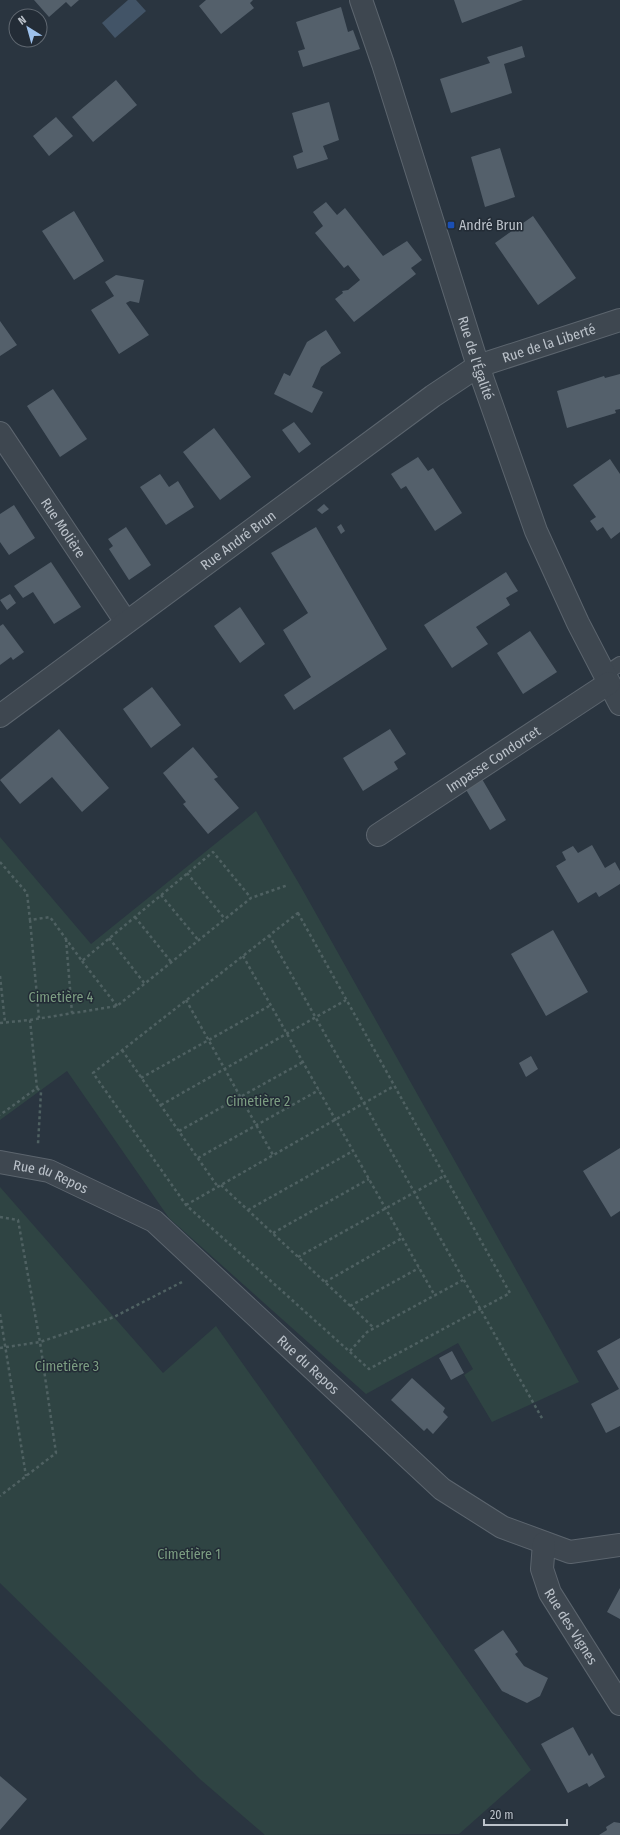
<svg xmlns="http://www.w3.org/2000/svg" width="620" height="1835" viewBox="0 0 620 1835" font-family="'Fira Sans Condensed',sans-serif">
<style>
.green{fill:#2f4443}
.water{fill:#425467}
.building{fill:#54606b}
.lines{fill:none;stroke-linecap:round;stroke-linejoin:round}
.service-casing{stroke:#5c656e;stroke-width:16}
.minor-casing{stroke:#5c656e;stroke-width:24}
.path{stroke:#4f6162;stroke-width:2.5;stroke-dasharray:3 3;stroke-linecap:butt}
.service{stroke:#3e4750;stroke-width:14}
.minor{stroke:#3e4750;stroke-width:22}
.transit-dot{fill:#1a4fb4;stroke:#232c36;stroke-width:1.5}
.labels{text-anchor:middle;stroke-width:3;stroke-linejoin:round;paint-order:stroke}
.poi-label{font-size:14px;fill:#bbc2ca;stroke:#232c36;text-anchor:start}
.street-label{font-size:14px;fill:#bbc2ca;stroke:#232c36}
.park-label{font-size:14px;fill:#7c9d82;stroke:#232c36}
</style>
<rect width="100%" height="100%" fill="#2a3540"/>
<path class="green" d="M256,811l45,76 278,495 -87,40 -28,-47 9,-6 -15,-26 -92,51 -197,-176 -102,-147 -67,49v-283l91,107z
M0,1187l163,186 53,-47 315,444 -72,64 -194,1 -64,-55 -201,-197z"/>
<path class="water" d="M128,0h8l10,11 -31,27 -13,-15z"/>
<path class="building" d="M34,0h45l-8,7 -5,-5 -17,15z
M206,0h47l-3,3 4,5 -33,26 -22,-28z
M454,0h69l-61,23z
M341,7l7,25 5,-2 7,19 -57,18 -5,-16 7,-2 -9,-27z
M522,46l3,11 -21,7 8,29 -61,20 -11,-34 50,-16 -3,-6z
M116,80l21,25 -44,37 -21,-25z
M329,102l10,38 -16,6 5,13 -31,10 -4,-13 10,-4 -11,-39z
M56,117l17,19 -24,20 -16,-20z
M500,148l15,49 -30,10 -14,-50z
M326,202l11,13 8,-7 38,48 24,-15 15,19 -11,8 5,6 -62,48 -19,-23 8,-6 -1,-2 6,-1 12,-10 -12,-15 -4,3 -29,-35 8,-7 -10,-14z
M74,211l30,50 -30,19 -32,-49z
M533,216l43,62 -38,27 -43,-62z
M116,275l28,5 -5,23 -9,-2 -4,2 23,32 -30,19 -28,-44 23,-14 -9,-14z
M0,321l17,24 -17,11z
M326,330l15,23 -20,14 -3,7 -6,13 11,5 -11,21 -38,-19 10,-21 6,3 17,-34z
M620,374v35l-5,1 1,3 -49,15 -10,-37 47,-15 1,2z
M53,389l34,50 -27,18 -33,-51z
M294,422l17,22 -12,9 -17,-23z
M214,428l37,49 -31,23 -37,-48z
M418,457l10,14 5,-3 29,45 -27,18 -29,-45 -5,3 -10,-15z
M610,459l10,15v58l-9,7 -8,-12 -6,4 -7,-10 6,-4 -23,-32z
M160,474l9,13 9,-6 16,26 -28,18 -26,-38z
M324,504l5,5 -7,5 -5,-4z
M14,505l21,33 -26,17 -9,-13v-28z
M341,524l4,7 -4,3 -4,-7z
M126,527l25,38 -22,15 -20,-31 4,-3 -5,-7z
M316,527l71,122 -93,61 -10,-15 27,-18 -28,-47 25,-17 -37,-60z
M51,562l30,45 -27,17 -21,-32 -10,6 -9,-12z
M506,572l12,19 -12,7 4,7 -34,22 12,17 -36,24 -28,-43z
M10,594l6,9 -9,7 -7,-10z
M240,607l25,37 -25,19 -26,-37z
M3,624l21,28 -11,8 -2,-3 -11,8v-39z
M530,631l27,41 -34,22 -26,-41z
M152,687l29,38 -30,23 -28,-39z
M59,729l50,59 -27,24 -30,-35 -32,27 -20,-24z
M390,729l16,25 -12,8 4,7 -35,22 -20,-33z
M193,747l25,30 -4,2 25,29 -31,26 -25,-30 3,-2 -23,-29z
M482,779l24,41 -16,10 -25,-42z
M592,845l13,23 10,-6 5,9v13l-21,13 -3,-5 -18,11 -22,-37 10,-6 -4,-8 11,-6 5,7z
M553,930l35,62 -42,24 -35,-62z
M531,1056l7,13 -12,8 -7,-14z
M620,1148v63l-9,6 -28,-46z
M620,1338v88l-14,7 -15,-29 28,-15 -22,-38z
M452,1351l12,22 -13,7 -12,-22z
M412,1378l33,30 -2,4 5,5 -15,17 -6,-6 -3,3 -33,-31z
M620,1588v31l-13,-7z
M503,1630l15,22 -3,2 9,12 24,12 -8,18 -13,7 -25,-12 -28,-41z
M573,1727l16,29 3,-3 13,24 -16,10 -2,-4 -19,10 -27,-49z
M0,1776l27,23 -27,31z
M614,1822l6,1v12h-21l8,-5 -1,-3z"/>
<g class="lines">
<g class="service-casing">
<path id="service" d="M605,674l15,-10"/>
</g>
<g class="minor-casing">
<g id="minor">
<path id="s1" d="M361,0l22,64 95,302 58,165 42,92 42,81"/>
<path id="s2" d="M0,433l126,189"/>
<path id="s3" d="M0,716l433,-320 45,-30 142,-46"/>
<path id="s4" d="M378,835l231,-152"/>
<path id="s5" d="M0,1162l49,9 105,50 288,268 60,38 68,25 50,-7"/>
<path id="s6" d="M544,1543l-2,26 8,24 70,111"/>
</g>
</g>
<path class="path" d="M0,862l27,31 3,27 20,-3 32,44 131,-109 38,46
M187,873l38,46
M161,895l38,46
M298,913l212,380 -141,76 -183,-164 -93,-132z
M135,917l37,46
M30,920l9,98
M269,935l274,485
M109,938l36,46
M66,939l6,74
M243,956l192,340
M82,961l35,45
M0,976l5,46
M186,1000l87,155
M30,1020l87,-14 134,-108 37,-13
M0,1023l30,-3 7,68 -37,27
M122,1050l96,137
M141,1078l130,-73
M37,1088l4,4 -3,52
M161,1105l185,-105
M179,1131l124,-69
M198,1158l121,-68
M221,1185l153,143
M186,1205l208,-119
M248,1210l105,-59
M0,1217l18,3 22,122 16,111 -56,43
M273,1233l96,-54
M298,1257l146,-81
M325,1282l77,-44
M350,1306l69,-38
M0,1314l26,162
M0,1348l40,-6 74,-25 68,-35
M350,1351l17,-19 96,-52"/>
<use href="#service" class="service"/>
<use href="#minor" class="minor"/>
</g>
<rect class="transit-dot" x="447" y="221" width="8" height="8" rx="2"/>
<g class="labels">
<g class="poi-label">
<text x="459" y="230">André Brun</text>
</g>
<g class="street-label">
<text dy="5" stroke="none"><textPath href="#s3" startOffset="667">Rue de la Liberté</textPath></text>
<text dy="5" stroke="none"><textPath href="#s1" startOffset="376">Rue de l'Égalité</textPath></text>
<text dy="5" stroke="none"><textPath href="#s2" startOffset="114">Rue Molière</textPath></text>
<text dy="5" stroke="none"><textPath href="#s3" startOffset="296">Rue André Brun</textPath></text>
<text dy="5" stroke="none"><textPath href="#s4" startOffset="138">Impasse Condorcet</textPath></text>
<text dy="5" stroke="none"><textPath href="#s5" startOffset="53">Rue du Repos</textPath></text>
<text dy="5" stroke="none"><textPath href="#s5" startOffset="377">Rue du Repos</textPath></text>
<text dy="5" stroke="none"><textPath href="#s6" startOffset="91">Rue des Vignes</textPath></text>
</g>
<g class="park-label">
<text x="61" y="1002">Cimetière 4</text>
<text x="258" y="1106">Cimetière 2</text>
<text x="67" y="1371">Cimetière 3</text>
<text x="189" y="1559">Cimetière 1</text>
</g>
</g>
<g transform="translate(28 28) rotate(323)"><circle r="19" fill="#232c36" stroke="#606871"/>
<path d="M0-3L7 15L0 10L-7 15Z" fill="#9ec2ed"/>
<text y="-6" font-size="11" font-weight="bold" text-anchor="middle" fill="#bbc2ca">N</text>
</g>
<path d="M484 1819v6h83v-6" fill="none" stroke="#bbc2ca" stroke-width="2"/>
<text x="490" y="1819" font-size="12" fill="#bbc2ca" stroke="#232c36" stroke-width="3" paint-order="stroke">20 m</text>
</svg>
